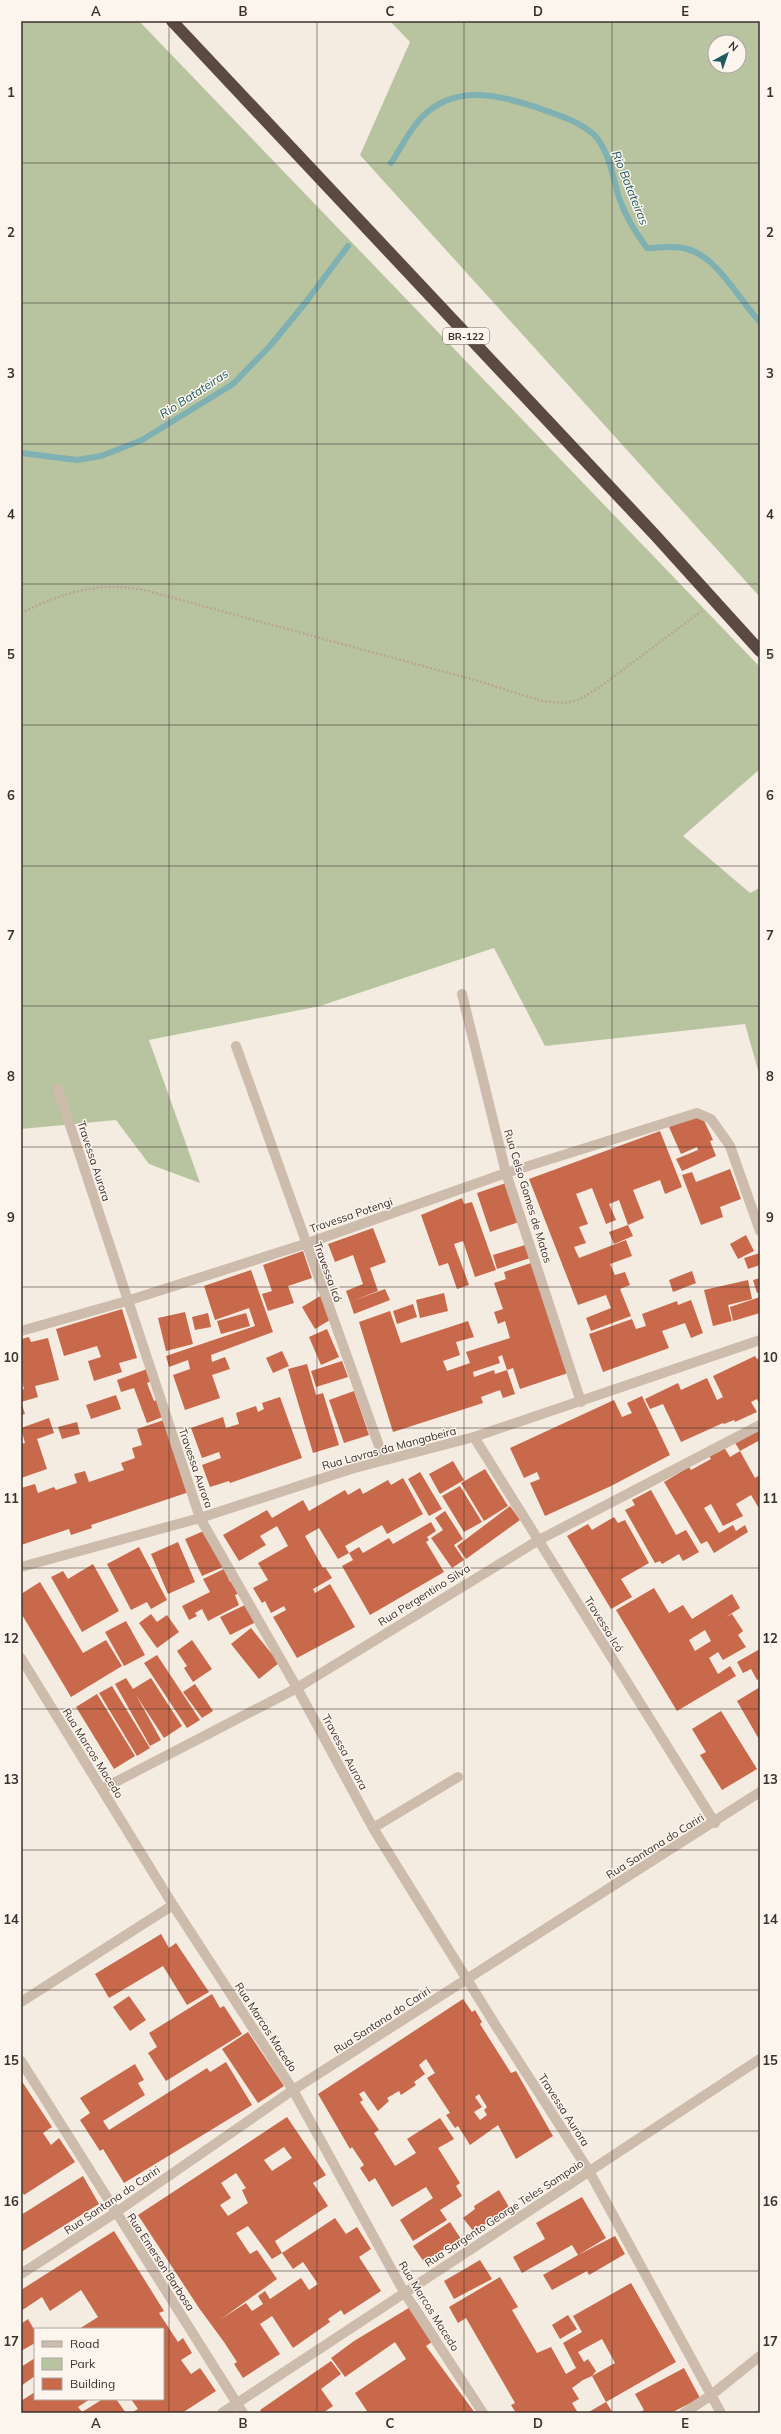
<svg xmlns="http://www.w3.org/2000/svg" width="781" height="2434" viewBox="0 0 781 2434" font-family="Mulish,sans-serif">
<style>
.green{fill:#b8c4a0;fill-rule:evenodd}
.lines{fill:none;stroke-linecap:round;stroke-linejoin:round}
.stream{stroke:#7fb0b2;stroke-width:6}
.building{fill:#c8694b;fill-rule:evenodd}
.path{stroke:#b9a596;stroke-width:2.5;stroke-dasharray:2 2;stroke-linecap:butt}
.minor{stroke:#cdbbac;stroke-width:10}
.highway{stroke:#5c4a42;stroke-width:12}
.grid{fill:none;stroke:#3b302b;stroke-width:1;stroke-opacity:0.55}
.labels{text-anchor:middle;stroke-width:3;stroke-linejoin:round;paint-order:stroke}
.shield{fill:#fbf5ee;stroke:#756b66;stroke-width:1}
.shield-label{font-size:10px;font-weight:bold;fill:#3b302b}
.street-label{font-size:11px;fill:#3b302b;stroke:#fbf5ee}
.water-label{font-size:12px;font-style:italic;fill:#1f5a5e;stroke:#fbf5ee}
.neatline{fill:none;stroke:#3b302b;stroke-width:1.5}
.grid-label{font-size:13px;text-anchor:middle;font-weight:bold;fill:#3b302b}
</style>
<rect width="100%" height="100%" fill="#f4ebe1"/>
<path class="green" d="M21,21h118l621,646v102l-77,67 67,57 10,-5v189l-15,-53 -200,22 -51,-98 -174,58 -171,34 51,143 -51,-19 -33,-44 -95,9z
M390,21h370v576l-400,-442 50,-113zM715,42h24v24h-24z"/>
<g class="lines">
<path class="stream" d="M391,163c10,-15 19,-34 31,-46 33,-34 79,-22 119,-8 18,6 43,14 56,29 13,17 16,40 22,60 7,19 16,34 28,50 12,0 28,-3 40,1 31,8 52,51 73,73
M21,453l56,7 24,-4 41,-16 91,-56 37,-38 36,-44 42,-56"/>
</g>
<path class="building" d="M701,1114l12,26 -3,1 6,15 -34,15 -6,-12 22,-9 -1,-3 -16,7 -12,-27z
M660,1131l22,56 -17,7 -5,-14 -27,10 11,28 -16,7 -9,-25 -10,4 7,16 -10,4 -14,-36 -16,6 12,30 -9,3 7,16 -12,4 5,11 47,-18 6,16 -22,8 5,11 10,-3 5,13 -10,4 11,27 -40,15 -5,-13 25,-10 -5,-13 -28,10 -49,-126z
M730,1169l11,30 -21,8 3,10 -22,8 -19,-50 10,-3 4,10z
M506,1183l13,39 -29,10 -13,-39z
M462,1198l2,6 8,-2 24,68 -21,7 -12,-36 -9,3 15,41 -12,4 -9,-26 -9,3 -18,-51z
M628,1225l5,11 -19,8 -5,-12z
M373,1228l13,34 -16,6 8,23 -28,11 -4,-11 17,-7 -10,-29 -18,7 -7,-18z
M746,1235l8,16 -16,8 -8,-15z
M525,1245l5,13 -33,11 -4,-14z
M303,1251l9,27 -24,8 6,17 -26,8 -6,-17 10,-3 -9,-26z
M760,1253v12l-12,4 -4,-11z
M531,1263l37,110 -48,16 -7,-21 -6,2 -5,-15 -4,2 2,6 -27,9 1,5 20,-7 1,4 12,-4 8,24 -12,4 -3,-8 -19,7 2,6 -90,29 -34,-110 31,-11 11,32 67,-22 6,16 -18,5 4,13 -17,6 4,10 23,-8 -4,-11 44,-14 -5,-17 -7,3 -4,-12 9,-3 -9,-26 12,-4 -2,-7z
M251,1270l22,62 -62,23 1,7 13,-5 5,12 -18,6 8,23 -35,12 -12,-35 17,-6 -2,-9 -19,7 -3,-11 89,-30 -6,-18 -34,12 -11,-34z
M692,1271l4,12 -23,9 -4,-12z
M760,1278v14l-3,1 -4,-13z
M748,1280l4,19 -24,6 4,16 -19,5 -9,-36z
M385,1289l5,11 -36,14 -4,-12z
M444,1293l4,18 -28,7 -4,-18z
M322,1295l13,22 -20,12 -13,-22z
M760,1297v16l-27,8 -3,-14z
M691,1300l12,33 -12,5 -6,-15 -23,8 7,17 -66,24 -14,-38 43,-15 4,10 10,-3 -4,-12 35,-13 1,4z
M413,1304l4,13 -20,7 -4,-13z
M122,1309l15,49 -18,5 3,9 -28,9 -6,-20 13,-4 -4,-11 -33,10 -8,-27z
M185,1312l8,32 -27,7 -8,-33z
M208,1313l3,14 -16,3 -3,-13z
M246,1313l4,13 -29,8 -4,-13z
M327,1329l12,28 -18,8 -12,-28z
M29,1337l2,5 17,-4 11,42 -24,6 3,11 -17,5 4,12 -4,1v-25l3,-1 -3,-12v-38z
M282,1351l7,15 -16,7 -7,-15z
M755,1356l2,3 3,-1v48l-3,-7 -6,3 6,10 -22,10 -1,-2 -10,4 -1,-1 -42,19 -18,-38 -13,5 -5,-10 33,-16 3,7 26,-12 10,22 6,-3 -10,-21z
M342,1361l6,16 -32,10 -5,-16z
M307,1364l9,31 7,-2 16,52 -26,8 -25,-84z
M150,1368l4,12 -7,3 7,18 10,-4 6,17 -23,9 -13,-35 -13,4 -4,-12z
M354,1391l15,44 -25,8 -15,-43z
M116,1395l5,14 -30,10 -5,-14z
M642,1396l28,59 -59,31 -66,30 -15,-33 10,-4 -3,-7 -13,6 -14,-30 104,-48 8,17 10,-4 -5,-10z
M280,1397l22,61 -72,25 -1,-2 -19,6 -8,-22 19,-7 -2,-6 -17,6 -11,-30 32,-11 3,11 13,-4 -3,-11 20,-7 2,6 6,-3 -2,-6z
M49,1418l5,15 -17,6 10,30 -26,9v-34l4,-1 -4,-15z
M164,1420l25,72 -98,33 1,3 -21,7 -2,-6 -48,16v-57l14,-4 3,9 16,-6 2,3 21,-7 -3,-9 11,-3 4,11 35,-12 -3,-7 14,-5 -3,-10 10,-3 -5,-16z
M760,1420v20l-20,11 -9,-15z
M77,1422l3,12 -18,5 -4,-12z
M722,1444l8,13 10,-6 15,27 5,-3v35l-9,-15 -15,9 7,12 -20,10 -12,-22 -7,4 15,25 14,-8 3,6 9,-6 3,7 -34,21 -7,-12 -6,3 -37,-62 25,-15 2,3 20,-11 -4,-6z
M453,1461l11,19 -24,14 -11,-20z
M485,1469l23,37 -24,15 -23,-38z
M420,1472l22,37 -13,7 -21,-37z
M403,1478l20,36 -36,20 -5,-9 -37,21 4,7 -11,6 -19,-31 -14,8 18,32 2,-1 7,11 -19,11 2,4 15,-9 25,43 -58,31 -24,-41 13,-7 -2,-4 -13,7 -6,-12 -3,2 -9,-15 15,-8 -10,-17 30,-17 -11,-20 -17,10 6,9 -27,16 -16,-26 44,-25 5,8 31,-18 6,11 36,-21 3,5 12,-7 3,6 25,-14 3,5z
M460,1486l22,36 -18,10 -22,-36z
M651,1490l25,45 10,-5 13,22 -16,9 -4,-7 -17,10 -2,-3 -5,2 -30,-53 10,-5 -3,-5z
M510,1506l10,14 -54,39 -9,-13z
M445,1511l18,28 -9,6 10,15 -12,8 -21,-30 12,-8 -8,-12z
M614,1517l4,6 7,-3 24,43 -28,16 11,18 -21,12 -44,-73 21,-12 4,6z
M431,1522l5,9 -9,6 2,3 -3,2 18,30 -74,43 -28,-49 11,-6 -4,-7 10,-6 4,6 26,-15 4,6z
M206,1530l17,37 -21,9 -17,-37z
M178,1542l17,40 -27,12 -17,-40z
M139,1547l28,53 -16,9 -4,-7 -16,8 -24,-46z
M93,1564l26,47 -37,21 -31,-55 12,-6 5,8z
M224,1569l6,13 6,-3 6,13 -7,3 4,10 -31,16 -6,-12 -7,4 2,3 -8,4 -7,-14 28,-14 -7,-13z
M40,1582l43,71 23,-13 16,26 -51,31 -50,-84v-19z
M654,1588l15,25 14,-8 9,14 40,-25 8,14 -14,9 6,-3 11,17 -5,4 8,12 -23,13 -5,-8 -9,6 9,16 12,-8 6,10 -59,35 -61,-101zM705,1630l6,11 -16,10 -6,-11z
M247,1604l9,18 -26,13 -10,-18z
M151,1614l6,8 10,-7 12,17 -22,16 -18,-25z
M126,1621l19,34 -21,11 -19,-34z
M251,1628l28,35 -20,16 -28,-35z
M192,1640l20,29 -19,13 -9,-14 3,-2 -10,-15z
M760,1649v29l-3,2 -6,-11 -8,4 -6,-11z
M157,1655l43,65 -13,8 -43,-65z
M126,1678l7,11 18,-11 31,48 -18,12 -28,-43 25,45 -11,6 -35,-62z
M195,1684l18,27 -11,7 -19,-26z
M112,1686l38,62 -13,8 -38,-63z
M760,1687v54l-23,-40z
M97,1694l38,62 -21,13 -38,-62z
M721,1711l36,58 -35,21 -22,-35 6,-3 -14,-23z
M161,1934l8,14 7,-5 33,49 -22,13 -24,-39 -54,32 -14,-24z
M212,1994l8,14 4,-2 18,28 -76,47 -18,-28 9,-6 -8,-14z
M129,1996l17,24 -16,11 -17,-24z
M463,1999l9,13 3,-2 7,12 -2,2 31,49 5,-2 37,65 -37,23 -18,-34 -28,20 -12,-19 -3,2 -9,-13 4,-2 -23,-35 8,-5 -9,-14 -7,6 6,9 -11,8 2,3 -15,10 -2,-4 -12,7 2,3 -11,10 -14,-20 -5,3 4,6 -3,2 19,28 -5,3 21,33 21,-13 -9,-14 33,-21 14,21 -16,9 22,35 -4,3 6,10 -22,14 7,10 -34,21 -13,-21 33,-22 -7,-11 -34,20 -17,-29 -6,4 -9,-14 4,-3 -12,-18 -2,2 -32,-55zM479,2094l8,13 -3,3 3,5 -7,5 -6,-8 8,-5 -7,-10z
M248,2032l36,54 -26,17 -36,-54z
M226,2062l26,43 -128,78 -21,-34 -3,2 -20,-31 10,-7 -10,-15 55,-34 9,16 -6,3 7,12 -42,26 6,9 98,-62 3,4z
M21,2080l31,47 -9,6 8,12 8,-7 16,24 -51,33 -3,-5z
M287,2117l39,58 -13,8 15,23 -53,35 7,12 53,-35 11,16 11,-7 14,22 -12,8 22,34 -37,24 -3,-5 -13,9 2,3 -37,26 -21,-32 -12,8 20,30 -37,24 -9,-14 3,-2 -13,-20 -25,-34 -61,-93zM284,2147l8,11 -20,13 -8,-11zM236,2173l10,15 -4,2 6,13 -20,13 -8,-11 11,-7 -10,-15zM248,2226l24,33 10,-6 11,16 10,-7 15,22 -9,6 -8,-12 -31,21 -5,-8 -7,5 5,8 -11,7 -6,-8 -25,16 56,-40 -20,-29 -7,4 -14,-21z
M83,2176l16,28 -78,48v-37z
M499,2190l10,17 -35,25 -11,-14 12,-9 -1,-3z
M582,2197l24,41 -28,17 37,-19 10,18 -36,21 -2,-4 -35,19 -9,-15 35,-20 -6,-10 -50,28 -9,-16 32,-18 -9,-16z
M450,2222l11,17 -37,23 -11,-16z
M114,2231l50,80 -5,2 19,29 5,-4 9,15 -11,7 10,14 9,-6 16,23 -34,22h-51l7,-4 -7,-10h32v-70h-84l19,-12 -17,-27 -31,21 -8,-14 -21,14v-21z
M480,2260l12,19 -38,20 -10,-18z
M500,2277l18,30 -6,3 25,43 14,-6 15,27 10,-6 -13,-25 19,-11 -9,-16 58,-33 45,79 -70,40 -14,-26 -9,4 -11,8 7,11 -7,4 6,10h-62l-5,-8 4,-2 -49,-85 -8,5 -9,-16zM602,2339l13,24 -23,13 4,-5 -8,-12 -4,3 -6,-10z
M417,2303l22,34 -13,9 49,67h-112l4,-2 -12,-18 51,-34 -11,-17 -50,35 -14,-19 23,-17z
M568,2315l9,14 -17,10 -8,-14z
M28,2319l7,12v12l-14,8v-27z
M35,2358v18l-14,10v-19z
M331,2361l10,13 -20,15 12,17 -10,7h-61l-2,-3z
M684,2368l16,30 -29,15h-33l6,-3 -9,-16z
M35,2392v7h55l-12,8 4,5 21,-13h13l10,14h-105v-12z
M606,2402l7,11h-26z"/>
<g class="lines">
<path class="path" d="M21,613c43,-20 75,-32 123,-23l334,91 64,20 22,2 14,-3 19,-11 106,-79"/>
<path class="minor" d="M462,994l44,179 75,229
M236,1046l148,414
M58,1089l142,429 97,170 76,140 123,198 93,145 132,242
M21,1331l106,-30 178,-57 201,-71 191,-60 14,6 19,27 30,85
M474,1437l241,386
M21,1567l179,-49 151,-49 123,-32 286,-97
M21,1658l152,247 120,185 111,202 79,121
M102,1789l195,-101 240,-147 223,-116
M373,1828l85,-51
M21,2002l152,-97
M21,2061l222,352
M21,2274l94,-61 178,-123 467,-298
M222,2413l538,-354
M684,2413l26,-17 50,-40"/>
<path class="highway" d="M172,21l483,514 105,116"/>
</g>
<path class="grid" d="M169,21v2392M317,21v2392M464,21v2392M612,21v2392M21,163h739M21,303h739M21,444h739M21,584h739M21,725h739M21,866h739M21,1006h739M21,1147h739M21,1287h739M21,1428h739M21,1568h739M21,1709h739M21,1850h739M21,1990h739M21,2131h739M21,2271h739"/>
<g class="labels">
<rect class="shield" x="443" y="328" width="46" height="16" rx="3"/>
<g class="shield-label">
<text x="466" y="340">BR-122</text>
</g>
<g class="street-label">
<text transform="translate(94 1161) rotate(72)" y="4">Travessa Aurora</text>
<text transform="translate(528 1196) rotate(73)" y="4">Rua Celso Gomes de Matos</text>
<text transform="translate(351 1215) rotate(-19)" y="4">Travessa Potengi</text>
<text transform="translate(328 1272) rotate(70)" y="4">Travessa Icó</text>
<text transform="translate(389 1448) rotate(-15)" y="4">Rua Lavras da Mangabeira</text>
<text transform="translate(196 1468) rotate(71)" y="4">Travessa Aurora</text>
<text transform="translate(424 1595) rotate(-32)" y="4">Rua Pergentino Silva</text>
<text transform="translate(604 1624) rotate(58)" y="4">Travessa Icó</text>
<text transform="translate(345 1752) rotate(62)" y="4">Travessa Aurora</text>
<text transform="translate(93 1753) rotate(58)" y="4">Rua Marcos Macedo</text>
<text transform="translate(655 1846) rotate(-32)" y="4">Rua Santana do Cariri</text>
<text transform="translate(382 2020) rotate(-33)" y="4">Rua Santana do Cariri</text>
<text transform="translate(266 2027) rotate(57)" y="4">Rua Marcos Macedo</text>
<text transform="translate(564 2110) rotate(57)" y="4">Travessa Aurora</text>
<text transform="translate(112 2200) rotate(-34)" y="4">Rua Santana do Cariri</text>
<text transform="translate(504 2213) rotate(-33)" y="4">Rua Sargento George Teles Sampaio</text>
<text transform="translate(161 2262) rotate(57)" y="4">Rua Emerson Barbosa</text>
<text transform="translate(429 2306) rotate(58)" y="4">Rua Marcos Macedo</text>
</g>
<g class="water-label">
<text transform="translate(630 188) rotate(68)" y="4">Rio Batateiras</text>
<text transform="translate(194 394) rotate(-33)" y="4">Rio Batateiras</text>
</g>
</g>
<rect width="781" height="2434" fill="none" stroke="#fbf5ee" stroke-width="44"/>
<rect x="34" y="2328" width="130" height="72" fill="#fbf5ee" stroke="#aea6a0"/>
<rect x="42" y="2341" width="20" height="6" fill="#cdbbac" stroke="#aea6a0"/>
<text x="70" y="2348" font-size="12" fill="#3b302b">Road</text>
<rect x="42" y="2358" width="20" height="12" fill="#b8c4a0" stroke="#aea6a0"/>
<text x="70" y="2368" font-size="12" fill="#3b302b">Park</text>
<rect x="42" y="2378" width="20" height="12" fill="#c8694b" stroke="#aea6a0"/>
<text x="70" y="2388" font-size="12" fill="#3b302b">Building</text>
<g transform="translate(727 54) rotate(40)"><circle r="19" fill="#fbf5ee" stroke="#aea6a0"/>
<path d="M0-3L7 15L0 10L-7 15Z" fill="#1f5a5e"/>
<text y="-6" font-size="11" font-weight="bold" text-anchor="middle" fill="#3b302b">N</text>
</g>
<rect x="22" y="22" width="737" height="2390" class="neatline"/>
<g class="grid-label">
<text x="96" y="16">A</text>
<text x="243" y="16">B</text>
<text x="390" y="16">C</text>
<text x="538" y="16">D</text>
<text x="685" y="16">E</text>
<text x="11" y="97">1</text>
<text x="770" y="97">1</text>
<text x="11" y="237">2</text>
<text x="770" y="237">2</text>
<text x="11" y="378">3</text>
<text x="770" y="378">3</text>
<text x="11" y="519">4</text>
<text x="770" y="519">4</text>
<text x="11" y="659">5</text>
<text x="770" y="659">5</text>
<text x="11" y="800">6</text>
<text x="770" y="800">6</text>
<text x="11" y="940">7</text>
<text x="770" y="940">7</text>
<text x="11" y="1081">8</text>
<text x="770" y="1081">8</text>
<text x="11" y="1222">9</text>
<text x="770" y="1222">9</text>
<text x="11" y="1362">10</text>
<text x="770" y="1362">10</text>
<text x="11" y="1503">11</text>
<text x="770" y="1503">11</text>
<text x="11" y="1643">12</text>
<text x="770" y="1643">12</text>
<text x="11" y="1784">13</text>
<text x="770" y="1784">13</text>
<text x="11" y="1924">14</text>
<text x="770" y="1924">14</text>
<text x="11" y="2065">15</text>
<text x="770" y="2065">15</text>
<text x="11" y="2206">16</text>
<text x="770" y="2206">16</text>
<text x="11" y="2346">17</text>
<text x="770" y="2346">17</text>
<text x="96" y="2428">A</text>
<text x="243" y="2428">B</text>
<text x="390" y="2428">C</text>
<text x="538" y="2428">D</text>
<text x="685" y="2428">E</text>
</g>
</svg>
